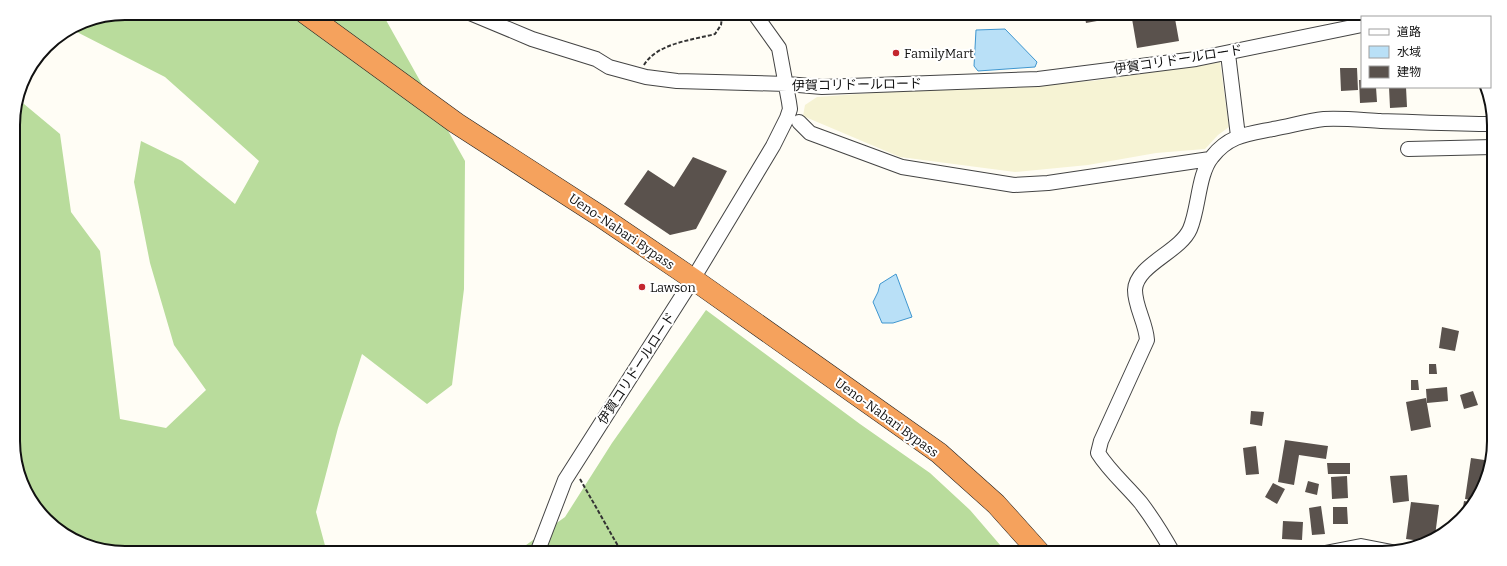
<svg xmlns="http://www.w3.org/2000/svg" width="1507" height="566" viewBox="0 0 1507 566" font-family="Bitter,'Noto Sans JP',serif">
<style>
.farmland{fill:#f6f3d4}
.forest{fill:#b9dc9c}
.water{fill:#b9e0f7;stroke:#3f96cf}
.building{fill:#5a524d}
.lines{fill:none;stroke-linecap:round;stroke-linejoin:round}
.minor-casing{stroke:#444;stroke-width:16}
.highway-casing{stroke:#222;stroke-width:22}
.path{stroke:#333;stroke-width:2;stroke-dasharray:4 2;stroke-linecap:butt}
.minor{stroke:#fff;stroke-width:14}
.highway{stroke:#f5a25d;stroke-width:21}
.poi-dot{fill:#c4262e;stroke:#fff;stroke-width:1.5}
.labels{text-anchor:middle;stroke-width:4;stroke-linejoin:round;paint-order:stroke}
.poi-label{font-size:13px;fill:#111;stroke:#fff;text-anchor:start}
.street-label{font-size:13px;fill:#111;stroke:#fff}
.rim{fill:none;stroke:#111;stroke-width:2}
</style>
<rect width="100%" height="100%" fill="#fffdf5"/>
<path class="farmland" d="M1220,62l9,65 -11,8 -13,14 -49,4 -68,12 -73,7 -115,-15 -97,-41 2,-11 12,-8 125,-9 150,-7z"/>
<path class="forest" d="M125,13h257l83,148 -1,128 -12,96 -25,19 -65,-50 -24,74 -22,84 11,41h-202l-36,-6 -48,-32 -26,-53 -2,-344 5,-19 42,35 11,78 29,39 20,168 46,9 40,-38 -32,-45 -24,-82 -16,-81 7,-41 41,20 53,43 24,-43 -94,-84 -94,-48 11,-8z
M706,310l154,114 70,49 40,37 37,43h-492l50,-36 47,-74z"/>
<path class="water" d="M1005,29l32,33 -2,5 -57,4 -4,-5 2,-36z
M896,274l16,43 -19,6h-11l-9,-21 5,-10 2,-8z"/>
<path class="building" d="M1084,13h23l1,6 -22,4z
M1131,13h43l5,28 -42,7z
M1340,68h17l1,22 -17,1z
M1359,80h3v7h14l1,15 -17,1z
M1389,87h17l1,20 -17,1z
M693,157l34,14 -31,58 -26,6 -46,-31 24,-34 26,17z
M1442,327l17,4 -4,20 -16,-3z
M1429,364h7l1,10h-8z
M1411,380h7l1,10h-8z
M1447,387l1,14 -21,2 -1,-14z
M1473,391l5,14 -14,4 -4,-14z
M1426,398l5,29 -20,4 -5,-29z
M1251,411l13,1 -2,14 -12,-2z
M1285,440l43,6 -2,13 -27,-4 -5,30 -16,-3z
M1256,446l3,28 -13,1 -3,-27z
M1471,458l20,3 -3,16 -17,23 -6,-1z
M1327,463h23v11h-22z
M1407,475l2,26 -16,2 -3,-27z
M1347,476l1,22 -16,1 -1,-22z
M1308,481l11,3 -2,11 -12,-3z
M1273,483l12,6 -8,15 -12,-7z
M1464,501l6,1 -8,12z
M1411,502l28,3 -4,31 -14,5 -15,-2z
M1321,506l4,28 -13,1 -3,-27z
M1333,507h14l1,17h-15z
M1283,521l20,1 -1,18 -20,-1z"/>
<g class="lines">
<g class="minor-casing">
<path id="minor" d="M470,13l62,26 64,20 13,8 37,10 31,4 110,3 35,3 216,-8 158,-20 166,-34
M1399,17l3,-1
M1228,54l10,82
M799,122l11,11 92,34 112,18 34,-2 162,-24
M1408,149l85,-2
M537,553l28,-73 128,-201 80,-133 14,-28 3,-9 -1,-7 -10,-54 -25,-35
M1173,553c-10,-18 -20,-34 -32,-50 -14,-17 -31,-31 -43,-50l3,-12 46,-101c-1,-17 -12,-33 -12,-50 1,-25 45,-38 55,-61 9,-21 8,-55 22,-72 17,-22 36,-23 61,-28 17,-3 34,-8 51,-10 19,-1 38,1 57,2 37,1 75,3 112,3
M1325,553l36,-7 31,6"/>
</g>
<g class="highway-casing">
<path id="highway" d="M305,13l151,110 144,93 93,63 246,174 57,51 44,49"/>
</g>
<path class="path" d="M644,65c13,-22 49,-25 71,-31l6,-9 1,-8 -4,-4
M580,479l42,74"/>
<use href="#minor" class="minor"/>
<use href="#highway" class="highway"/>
</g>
<g class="poi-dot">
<circle cx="896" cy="53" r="4"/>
<circle cx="642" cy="287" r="4"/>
</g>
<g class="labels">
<g class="poi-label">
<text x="904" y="58">FamilyMart</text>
<text x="650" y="292">Lawson</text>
</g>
<g class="street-label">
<text transform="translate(1178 59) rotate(-9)" y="5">伊賀コリドールロード</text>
<text transform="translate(857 84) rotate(-1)" y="5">伊賀コリドールロード</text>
<text transform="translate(622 231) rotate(34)" y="5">Ueno-Nabari Bypass</text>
<text transform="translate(636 368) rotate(-57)" y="5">伊賀コリドールロード</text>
<text transform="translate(887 417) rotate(36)" y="5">Ueno-Nabari Bypass</text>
</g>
</g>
<path d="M0 0H1507V566H0ZM125 20H1382A105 105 0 0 1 1487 125V441A105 105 0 0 1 1382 546H125A105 105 0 0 1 20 441V125A105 105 0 0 1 125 20Z" fill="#fff" fill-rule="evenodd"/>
<path class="rim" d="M125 20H1382A105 105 0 0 1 1487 125V441A105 105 0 0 1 1382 546H125A105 105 0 0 1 20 441V125A105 105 0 0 1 125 20Z"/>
<rect x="1361" y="16" width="130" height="72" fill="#ffffff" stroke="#a0a0a0"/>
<rect x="1369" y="29" width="20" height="6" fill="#ffffff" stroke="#a0a0a0"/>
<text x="1397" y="36" font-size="12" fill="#111111">道路</text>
<rect x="1369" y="46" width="20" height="12" fill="#b9e0f7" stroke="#a0a0a0"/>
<text x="1397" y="56" font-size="12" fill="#111111">水域</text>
<rect x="1369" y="66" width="20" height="12" fill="#5a524d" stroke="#a0a0a0"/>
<text x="1397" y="76" font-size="12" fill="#111111">建物</text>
</svg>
